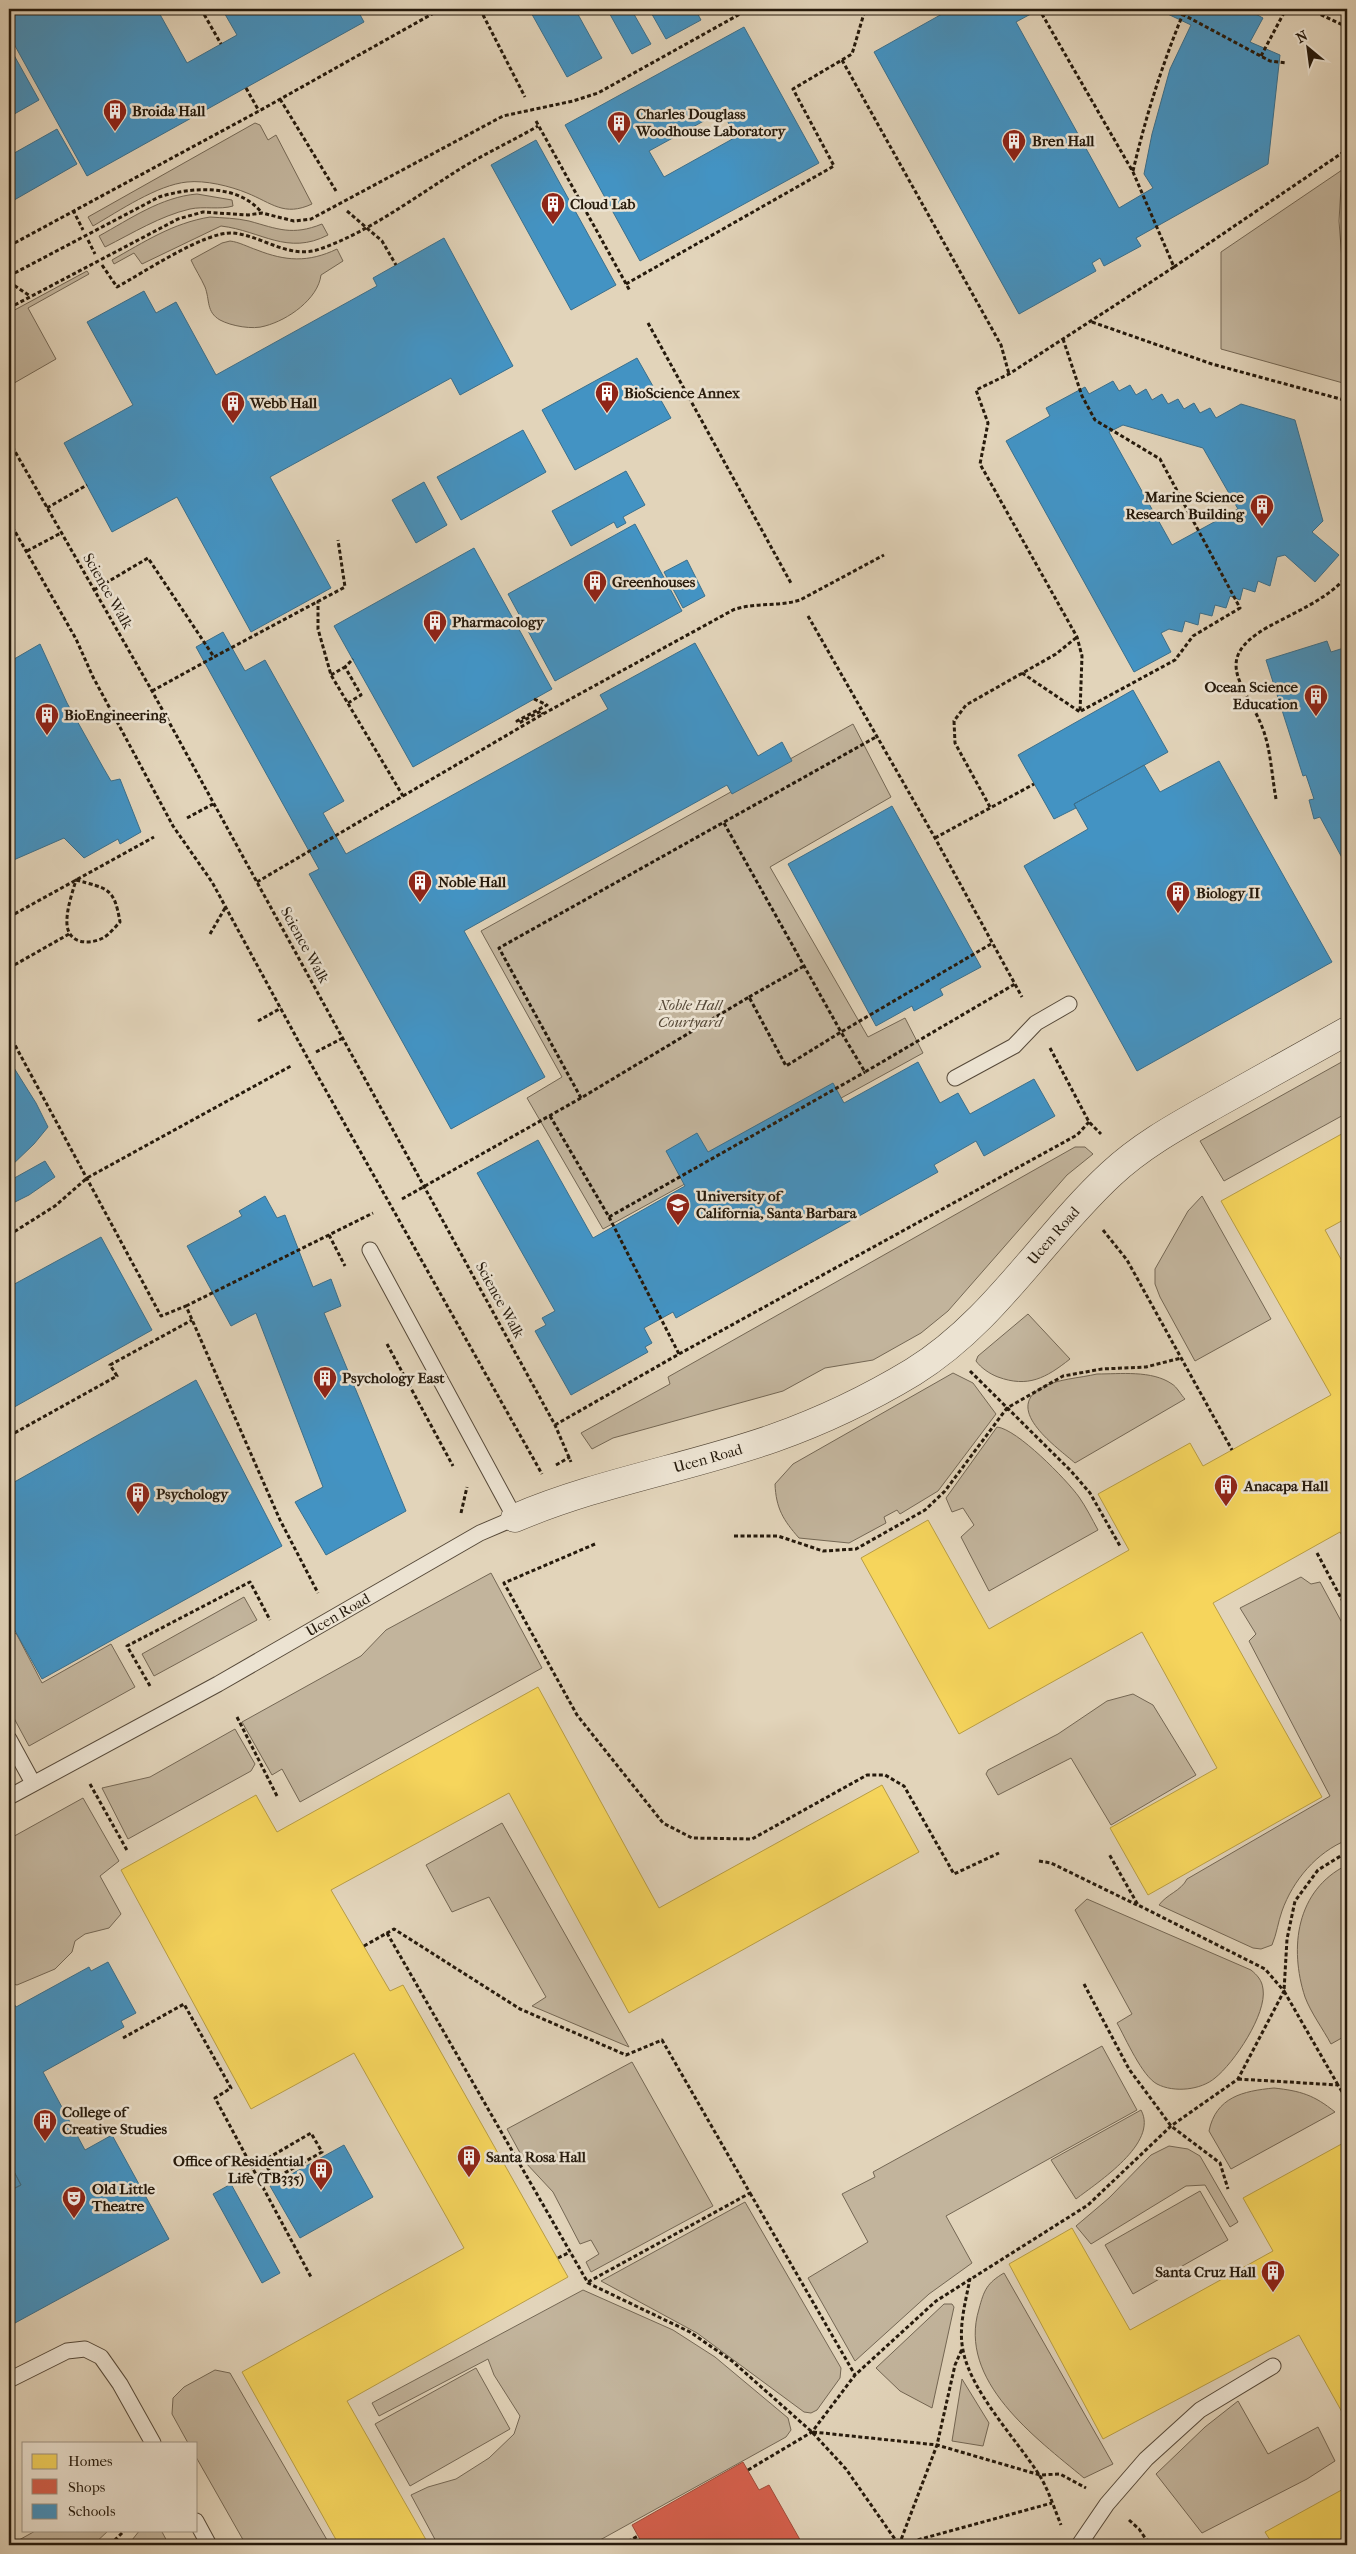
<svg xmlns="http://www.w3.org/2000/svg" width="1356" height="2554" viewBox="0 0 1356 2554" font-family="'IM FELL French Canon',serif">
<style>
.green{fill:#c2b49c;stroke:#746754}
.homes{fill:#f6d55c;stroke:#b89d44}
.shops{fill:#d6604d;stroke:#a14b3a}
.schools{fill:#4393c3;stroke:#3a6f8c;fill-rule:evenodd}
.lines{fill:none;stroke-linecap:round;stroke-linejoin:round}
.service-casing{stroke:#554838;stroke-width:17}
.minor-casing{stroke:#554838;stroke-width:29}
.path{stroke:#261a0c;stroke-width:3;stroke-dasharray:4 2.5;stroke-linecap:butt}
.service{stroke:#ece3d2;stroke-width:15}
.minor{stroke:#ece3d2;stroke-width:28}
.labels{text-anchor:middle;stroke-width:5;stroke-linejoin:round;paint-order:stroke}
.poi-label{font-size:15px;font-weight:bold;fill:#261a0c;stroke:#ece3d2;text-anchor:start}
.street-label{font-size:15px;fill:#261a0c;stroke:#ece3d2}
.park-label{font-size:15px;font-style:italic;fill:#554837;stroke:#ece3d2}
</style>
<rect width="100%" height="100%" fill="#e2d4ba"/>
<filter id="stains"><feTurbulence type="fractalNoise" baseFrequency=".004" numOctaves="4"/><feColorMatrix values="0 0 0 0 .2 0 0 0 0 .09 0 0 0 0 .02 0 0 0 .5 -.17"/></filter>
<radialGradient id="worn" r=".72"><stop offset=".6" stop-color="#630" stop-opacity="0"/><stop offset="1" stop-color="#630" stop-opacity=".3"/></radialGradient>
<path class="green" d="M255,123l5,2 8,15 8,-5 36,69c-28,13 -40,-1 -65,-11 -17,-7 -42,-13 -60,-11 -30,3 -68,29 -94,44l-5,-9z
M1342,170l-3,51 7,92 -3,70 -122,-34v-97z
M197,194l35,6 1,6c-13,4 -29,0 -43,3 -30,7 -57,24 -85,38l-6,-11c31,-17 62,-39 98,-42z
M210,217c13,1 26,1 39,4 29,8 43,15 73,3l6,11c-41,21 -66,-4 -107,-9l-79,38 -8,-11 -20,11 -2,-4c32,-18 61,-37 98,-43z
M230,241c9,1 18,6 27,9 28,11 51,13 80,-1l6,12 -22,14c-3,24 -33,45 -56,51 -12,4 -34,0 -45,-6 -14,-8 -10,-20 -15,-33 -4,-9 -10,-18 -14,-27l31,-17z
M87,271l2,3 -61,34 28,51 -47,27v-73z
M853,724l38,73 -121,70 98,170 37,-19 18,35 -320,176 -76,-131 35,-21 -81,-146z
M1347,1059v54l-123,68 -24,-40z
M1075,1147h10l8,7 -26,21 -119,136 -27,22 -48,27 -48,8 -42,23 -170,47 -21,11 -11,-16 89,-49 -2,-7z
M1202,1196l69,123 -76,42 -35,-64 -5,-13v-15l33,-58z
M1028,1314l42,45c-24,19 -42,29 -72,18 -8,-3 -17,-9 -22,-16l2,-5z
M953,1373l20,10 23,31 -58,77 -38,23 -3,-4 -13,7 2,6 -37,20 -50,-5c-16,-18 -23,-30 -24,-54l18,-20z
M1097,1374c23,0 55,-4 75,10 5,3 9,11 13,15l-110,64c-17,-15 -72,-53 -34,-75 15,-9 39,-10 56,-14z
M997,1427c20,2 69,52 82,70 7,10 13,22 19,33l-109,61 -28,-54 13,-12 -11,-17 -11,4 -6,-14z
M491,1573l51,95 -242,134 -18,-33 -10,6 -30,-53 119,-66 25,-26z
M1301,1577l10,7 9,-2 27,50v208c-30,12 -54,40 -65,71 -4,11 -5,22 -10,34l-11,4 -8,-1 -94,-43c8,-11 22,-14 28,-26l143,-83 -81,-155 7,-7 -16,-26z
M244,1597l13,23 -103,56 -12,-22z
M16,1633l26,50 69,-39 24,43 -106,59 -20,-37v-72z
M1133,1694l20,11 43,70 -85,50 -40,-67 -73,37 -12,-21 2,-4 70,-36 49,-33z
M235,1729l20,35 -4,7 -123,68 -26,-51 48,-11z
M83,1798l36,63 -19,15 21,38 -12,14 -24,6 -10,7 -3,11 -17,17 -38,16 -8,-2v-144z
M502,1823l127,224 -97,-41 14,-9 -57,-100 -37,15 -26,-47z
M1347,1865v36l-4,3 4,7v124l-16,9c-8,-15 -20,-31 -26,-47 -16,-49 -9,-107 42,-132z
M1087,1899l164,71c6,5 11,10 12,19 4,25 -29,74 -48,89 -14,12 -41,15 -58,6 -15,-8 -31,-45 -40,-61l15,-9 -57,-104z
M1102,2046l35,64 -191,106 26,47 -43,31 -74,67 -47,-83 60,-36 -26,-48 33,-17 -2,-5z
M632,2062l81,144 -122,66 -5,-10 13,-8 -8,-14 -11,4 -27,-52 -28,-30 -18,-33z
M1274,2088c27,3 40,7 61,24l-104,57 -22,-38c7,-34 34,-40 65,-43z
M1141,2110c18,33 -43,72 -65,89l-25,-39z
M1169,2146l19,3 12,7 38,66 -8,5 -25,-42 -19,1 -95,58 -15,-18 33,-28 42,-43z
M1200,2191l28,49 -95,54 -28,-49z
M745,2202l96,166 -1,10 -23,32 -6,3 -7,-1 -107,-79 -96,-52z
M1004,2273l109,191 -29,14c-48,-40 -127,-97 -105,-169 5,-19 8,-26 25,-36z
M583,2290l90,40 42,27 73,61 3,12 -5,7 -195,108h-153l-27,-50 17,-8 28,-8 33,-21 25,-24 6,-18 -26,-41 -6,-16 -109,57 -7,-13z
M944,2304h8l2,3 -22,101 -32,-17 -24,-23z
M476,2368l34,61 -100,57 -35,-62z
M215,2370l15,3 100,172h-84l-50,-88v-14h-8l-16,-29 1,-16 11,-11z
M962,2379l27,44 -6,23 -31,-5z
M1238,2401l30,53 50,-27 17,34 -28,18 -105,54 -46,-59 49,-47z
M37,2530h72l-16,15h-83z
M140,2530h21l8,15h-41z"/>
<path class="homes" d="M1347,1131v87l-22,12 22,40v275l-7,-13 -127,71 109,194 -174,98 -38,-67 107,-60 -75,-136 -183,102 -98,-176 67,-38 61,109 140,-79 -31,-56 92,-51 13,23 128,-71 -110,-194z
M538,1687l121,221 223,-123 37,67 -290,161 -120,-220 -178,97 59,101 13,-6 165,292 -221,124 82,144h-90l-97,-173 222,-124 -110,-195 -103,56 -130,-239 135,-75 21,37z
M1347,2141v280l-48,-86 -196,104 -94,-175 63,-36 58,102 143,-79 -30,-53z
M1347,2487v58h-74l-8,-13z"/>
<path class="shops" d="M743,2462l16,28 10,-5 34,60h-160l-11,-20z"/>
<path class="schools" d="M9,9h148l30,54 50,-28 -15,-26h135l7,13 -277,154 -78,-141z
M529,9h46l27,49 -35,19z
M607,9h24l20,35 -19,10z
M649,9h46l6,11 -35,19z
M951,9h89l-24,13 103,186 34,-20 -9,-14 8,-40 18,-65 21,-44 -34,-16h79l2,5 10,-4 15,8 -13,24 30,13 -12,109 -132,74 5,8 -37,20 -4,-8 -8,5 4,8 -77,43 -145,-262z
M744,27l75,136 -179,98 -75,-136zM722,111l14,26 -72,40 -15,-26z
M10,48l29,52 -30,17v-68z
M57,129l20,35 -68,39v-47z
M536,140l80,145 -45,25 -80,-145z
M444,238l69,128 -53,29 -9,-17 -181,99 61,111 -80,44 -74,-135 -65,35 -48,-89 69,-38 -46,-83 57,-31 12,22 20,-11 40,73 161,-89 -4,-8z
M637,358l34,60 -96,52 -33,-60z
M1113,381l6,10 11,-6 6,10 10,-6 6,11 10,-6 6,10 10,-5 6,10 10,-6 6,10 10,-5 6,10 25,-14 54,16 28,101 -11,11 27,23 -24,27 -30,-27 -8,2 -7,29 -12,-5 -3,11 -12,-4 -3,12 -10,-4 -4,12 -11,-3 -3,11 -12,-3 -2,12 -13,-4 -3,11 -13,-3 -8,4 10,19 -37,20 -128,-231 44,-25 -4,-8 39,-21 4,7zM1123,425l80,23 35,61 -66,36 -63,-113z
M523,430l23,42 -85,48 -24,-43z
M626,471l19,34 -22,12 3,6 -9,5 -3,-6 -43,24 -19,-35z
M424,482l23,43 -31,18 -24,-43z
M635,524l47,87 -127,70 -47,-87z
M474,548l78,141 -139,78 -79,-141z
M687,560l18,36 -22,12 -19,-36z
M223,632l22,39 20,-11 79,141 -21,12 23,41 262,-145 -8,-14 95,-52 63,113 24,-14 10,19 -60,33 -5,-9 -263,146 81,146 -94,52 -142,-255 10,-5 -123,-222z
M1327,641l4,11 16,-5v220l-27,-50 -6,2 -5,-19 5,-1 -8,-24 -3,1 -37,-116z
M40,644l27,59 37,66 7,12 9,-2 21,53 -21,12 -2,-5 -34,19 -20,-20 -55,24v-200z
M1133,690l35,62 -94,52 2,4 -22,11 -36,-64z
M1219,761l113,201 -195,109 -113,-205 64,-37 -14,-25 70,-39 16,27z
M892,806l89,161 -41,22 3,6 -29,16 -2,-5 -36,20 -88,-162z
M9,1060l27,43 12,24 -14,17 -25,24z
M918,1062l22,41 18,-10 12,21 64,-35 21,37 -71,40 -8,-15 -42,24 4,7 -262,146 -3,-6 -29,16 8,15 -7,4 3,5 -77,43 -36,-64 11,-6 -4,-7 13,-7 -78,-138 61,-33 55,98 92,-52 -19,-35 31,-18 11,19 125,-69 11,20z
M45,1161l10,16 -26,18 -20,10v-24z
M265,1196l12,22 8,-3 28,72 18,-8 10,27 -17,7 82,198 -80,44 -31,-53 28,-15 -67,-174 -25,13 -44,-80 55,-30 -3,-5z
M101,1237l51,93 -143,80v-123z
M196,1380l86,166 -240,133 -33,-59v-135z
M108,1962l28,51 -15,8 3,6 -81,45 42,78 27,-15 57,104 -154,84 -6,-12v-120l12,-6 -12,-23v-167l7,12 73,-40 2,4z
M344,2145l29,52 -73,41 -30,-52z
M9,2162l12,23 -12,6z
M231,2184l49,89 -18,10 -49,-89z"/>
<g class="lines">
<g class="service-casing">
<g id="service">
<path d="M955,1078l59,-32 22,-23 33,-19"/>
<path d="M9,1739l24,44"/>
<path id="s1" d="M9,1797l209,-113 262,-151 35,-15 -145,-268"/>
<path d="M9,2380l58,-29 18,-2 16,8 19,27 33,59"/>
<path d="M196,2521l13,24"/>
<path d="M1079,2545l28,-41 39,-45 54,-49 73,-44"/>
</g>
</g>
<g class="minor-casing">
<g id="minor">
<path id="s2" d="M515,1518c84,-36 174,-50 259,-80 48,-17 96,-40 139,-66 81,-50 129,-134 198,-198 32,-30 70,-50 107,-71 43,-24 86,-48 129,-72"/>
</g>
</g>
<path class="path" d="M201,9l20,35
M480,9l45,88
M1309,9l38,18
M1182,14l88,47 17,2
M1261,56l25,-47
M842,60l159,285 8,29
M246,88l13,23
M280,99l56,92
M536,121l94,170
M1133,171c13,-56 30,-109 52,-162
M73,210l10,20
M347,211l35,30 14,24
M88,240l7,14
M9,246l250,-135 182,-102
M102,265l15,22c26,-14 88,-56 116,-54 30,3 57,27 87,16 46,-16 88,-47 129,-73 28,-19 60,-33 89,-50
M1174,267l171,-116
M9,276l150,-79c32,-10 79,-14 103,16
M9,282l21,14
M626,284l208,-118 -41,-77 59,-35 13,-44 3,-1
M9,308l169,-89 25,-7 45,3 14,-2 32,8 17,-2 192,-103 70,-15 25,-8 151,-84
M1092,322l120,42 132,36
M648,323l144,262
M1063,339l19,57 13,24 65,39 80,149 -47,28 -18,24 -94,51
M9,441l143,250 403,734 16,37
M47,508l40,-23
M9,521l67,118 17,38 80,149 39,56 95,175 235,417
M27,551l34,-18
M94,590l54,-32 66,99 131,-70 -7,-47
M808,616l127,222 87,159
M1022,673l58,39 2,-56 -5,-19 -97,-173 8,-41 -12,-33 33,-16 165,-107 -41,-95 -94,-163
M331,675l14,-8
M152,691l62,-34
M534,699l13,6 -30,16 2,2 22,-12 2,3
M348,703l13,-8 -16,-28 8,-8
M403,796l140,-82 190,-104c22,-8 45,-3 67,-10l84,-45
M1276,799c-4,-22 -5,-46 -12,-67 -16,-46 -56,-71 4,-105 27,-15 60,-28 79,-51
M990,807l-35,-64 -1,-22 12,-16 90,-51 21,-17
M187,818l26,-14
M724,823l117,209 150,-88
M935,838l99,-54
M76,880c32,9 38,7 44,42 -5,5 -11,13 -17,16 -14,7 -34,6 -36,-13 -1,-15 5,-31 9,-45z
M257,882l146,-86 -72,-121 -13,-46v-28
M9,917l145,-80
M210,934l15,-26
M9,968l60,-34
M749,997l55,-31
M258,1021l23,-13
M9,1034l152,282 25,-10 94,214 38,73
M1050,1048l39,74 12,12
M316,1052l27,-14
M581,1098l-82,-150 377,-211
M550,1116l59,101 70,137
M402,1199l179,-101 168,-101 37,69 55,-34 24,40 150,-88
M609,1217l256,-145
M1103,1230l24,30 105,190
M9,1235l46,-29 32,-28 204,-112
M329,1235l16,31
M186,1306l187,-93
M387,1344l66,122
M970,1371l101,100 19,22 30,53
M555,1425l124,-71 398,-219 12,-13
M9,1436l108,-60 -7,-11 82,-45
M556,1465l14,-8
M461,1513l6,-26
M734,1536h44l45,15 33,-2 69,-39 20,-19 62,-83 56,-32 39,-7 44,-2 35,-9
M595,1544l-91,39 73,132 86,108 29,15 60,1 115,-64h18l19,11 50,88 45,-21
M1317,1553l30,56
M150,1686l-23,-40 123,-64 20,38
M237,1717l40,79
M90,1784l38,68
M1039,1861l12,2 86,42
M387,1933l201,350 102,49 42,29 80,71 34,37 53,76
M364,1946l30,-17 126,80 106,46 36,-15 88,153 -162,89
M1084,1984l45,85 42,57 49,37 8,26
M123,2038l61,-34 47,84 -16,10 96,179
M1238,2079l100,6 9,15
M1338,2085l-54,-94 3,-52 8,-38 23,-31 29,-18
M251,2168l60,-35 11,19 -48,27 -11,-19
M750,2193l105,182
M558,2258l12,-6
M970,2278c-4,23 -12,49 -7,72 7,40 52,88 75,123 10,15 16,35 23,52
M813,2432l124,13 103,30 20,-1 26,14
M748,2470l64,-38 43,-57 81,-74 152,-96 83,-79 67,-47 46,-88 -19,-22 -127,-64 -29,-51
M1129,2520l10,9 11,16
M110,2545l15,-15
M622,2545l16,-9
M899,2545l38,-100 18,-80 7,-16
M899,2545l153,-42"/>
<use href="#service" class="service"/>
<use href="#minor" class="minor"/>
</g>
<defs>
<g id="building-pin" transform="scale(1.25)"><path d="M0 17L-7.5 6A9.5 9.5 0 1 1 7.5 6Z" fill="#8f2418" stroke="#ece3d2"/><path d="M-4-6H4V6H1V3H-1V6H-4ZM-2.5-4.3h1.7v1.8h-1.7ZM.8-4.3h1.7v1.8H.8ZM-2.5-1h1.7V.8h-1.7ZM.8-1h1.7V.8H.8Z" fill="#fff"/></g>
<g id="university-pin" transform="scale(1.25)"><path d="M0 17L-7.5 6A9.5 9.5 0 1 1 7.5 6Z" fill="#8f2418" stroke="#ece3d2"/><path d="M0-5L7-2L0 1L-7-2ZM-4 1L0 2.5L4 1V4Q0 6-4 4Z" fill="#fff"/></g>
<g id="theatre-pin" transform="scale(1.25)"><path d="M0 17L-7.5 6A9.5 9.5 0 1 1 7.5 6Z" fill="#8f2418" stroke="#ece3d2"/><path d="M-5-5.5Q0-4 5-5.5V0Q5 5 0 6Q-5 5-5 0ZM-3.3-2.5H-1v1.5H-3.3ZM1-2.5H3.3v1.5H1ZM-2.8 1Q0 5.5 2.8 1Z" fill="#fff"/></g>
</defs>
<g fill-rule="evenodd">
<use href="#building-pin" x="115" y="111"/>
<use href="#building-pin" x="619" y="123"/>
<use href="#building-pin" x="1014" y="141"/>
<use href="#building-pin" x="553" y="204"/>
<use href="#building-pin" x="607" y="393"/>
<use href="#building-pin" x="233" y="403"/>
<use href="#building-pin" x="1262" y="506"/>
<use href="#building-pin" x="595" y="582"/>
<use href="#building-pin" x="435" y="622"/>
<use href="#building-pin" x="1316" y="696"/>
<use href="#building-pin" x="47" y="715"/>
<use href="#building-pin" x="420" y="882"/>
<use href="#building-pin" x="1178" y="893"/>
<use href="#university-pin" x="678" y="1205"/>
<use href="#building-pin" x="325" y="1378"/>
<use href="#building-pin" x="1226" y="1486"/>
<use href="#building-pin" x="138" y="1494"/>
<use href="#building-pin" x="45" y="2121"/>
<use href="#building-pin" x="469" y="2157"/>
<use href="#building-pin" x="321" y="2170"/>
<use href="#theatre-pin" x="74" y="2198"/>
<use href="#building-pin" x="1273" y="2272"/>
</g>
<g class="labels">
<g class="poi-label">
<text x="132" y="116">Broida Hall</text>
<text x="636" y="119">Charles Douglass<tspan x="636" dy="17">Woodhouse Laboratory</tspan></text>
<text x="1032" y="146">Bren Hall</text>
<text x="570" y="209">Cloud Lab</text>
<text x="624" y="398">BioScience Annex</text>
<text x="250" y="408">Webb Hall</text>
<text x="1244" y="502" text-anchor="end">Marine Science<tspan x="1244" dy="17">Research Building</tspan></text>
<text x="612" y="587">Greenhouses</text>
<text x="452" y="627">Pharmacology</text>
<text x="1298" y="692" text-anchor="end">Ocean Science<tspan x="1298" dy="17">Education</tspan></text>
<text x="64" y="720">BioEngineering</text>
<text x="438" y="887">Noble Hall</text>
<text x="1196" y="898">Biology II</text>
<text x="696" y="1201">University of<tspan x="696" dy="17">California, Santa Barbara</tspan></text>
<text x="342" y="1383">Psychology East</text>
<text x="1244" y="1491">Anacapa Hall</text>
<text x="156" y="1499">Psychology</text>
<text x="62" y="2117">College of<tspan x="62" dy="17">Creative Studies</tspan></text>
<text x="486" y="2162">Santa Rosa Hall</text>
<text x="304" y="2166" text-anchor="end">Office of Residential<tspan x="304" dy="17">Life (TB335)</tspan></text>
<text x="92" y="2194">Old Little<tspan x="92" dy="17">Theatre</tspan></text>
<text x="1256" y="2277" text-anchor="end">Santa Cruz Hall</text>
</g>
<g class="street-label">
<text transform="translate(108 591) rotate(60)" y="5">Science Walk</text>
<text transform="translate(305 945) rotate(61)" y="5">Science Walk</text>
<text dy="5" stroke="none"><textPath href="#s2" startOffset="622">Ucen Road</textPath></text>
<text transform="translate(500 1300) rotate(61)" y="5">Science Walk</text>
<text dy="5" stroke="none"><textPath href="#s2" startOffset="202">Ucen Road</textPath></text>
<text dy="5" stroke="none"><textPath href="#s1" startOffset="376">Ucen Road</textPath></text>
</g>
<g class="park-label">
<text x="690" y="1010">Noble Hall<tspan x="690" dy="17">Courtyard</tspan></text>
</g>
</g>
<rect width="1356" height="2554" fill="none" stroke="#e2d4ba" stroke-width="30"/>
<rect x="10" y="10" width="1336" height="2534" fill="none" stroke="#261a0c" stroke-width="2.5"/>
<rect x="15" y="15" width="1326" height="2524" fill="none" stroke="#261a0c"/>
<rect x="22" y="2442" width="175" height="90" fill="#ece3d2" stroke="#9d9383"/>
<rect x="32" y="2454" width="25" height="15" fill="#f6d55c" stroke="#9d9383"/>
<text x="68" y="2466" font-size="15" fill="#261a0c">Homes</text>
<rect x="32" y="2479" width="25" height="15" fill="#d6604d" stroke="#9d9383"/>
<text x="68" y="2492" font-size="15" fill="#261a0c">Shops</text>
<rect x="32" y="2504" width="25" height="15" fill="#4393c3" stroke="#9d9383"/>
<text x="68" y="2516" font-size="15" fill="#261a0c">Schools</text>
<g transform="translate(1308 48) rotate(331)" stroke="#ece3d2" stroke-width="4" paint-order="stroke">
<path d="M0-4L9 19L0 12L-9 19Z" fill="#261a0c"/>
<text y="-8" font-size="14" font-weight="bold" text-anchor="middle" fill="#261a0c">N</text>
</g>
<rect width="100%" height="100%" filter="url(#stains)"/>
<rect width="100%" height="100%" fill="url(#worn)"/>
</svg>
